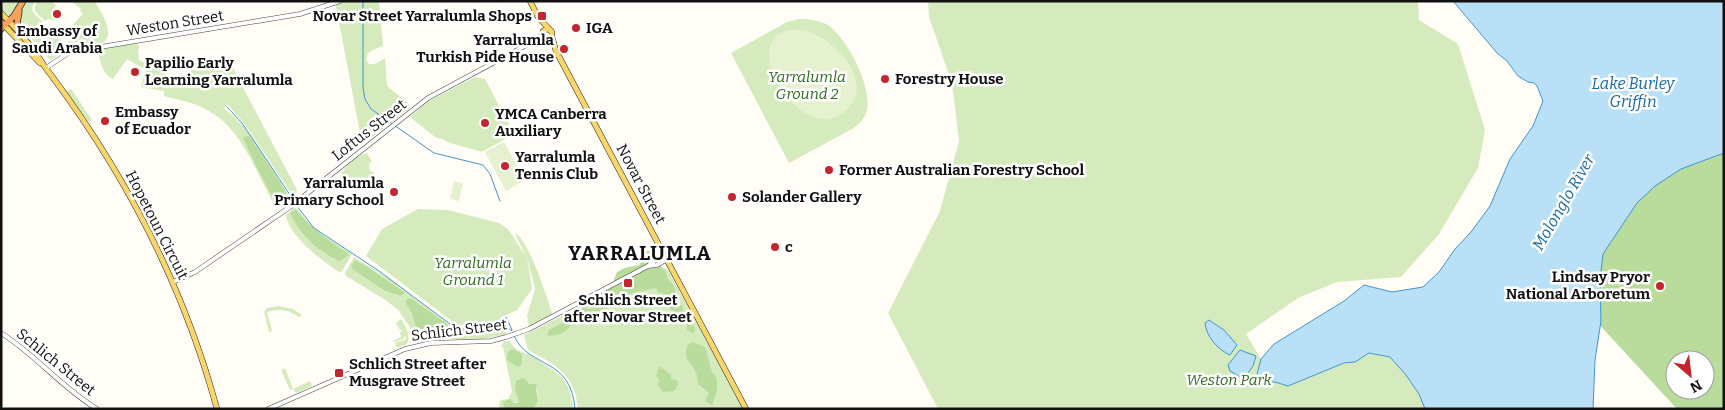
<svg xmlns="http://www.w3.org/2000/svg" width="1725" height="410" viewBox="0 0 1725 410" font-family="Bitter,serif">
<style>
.green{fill:#d5ebbd;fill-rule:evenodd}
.forest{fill:#b9dc9c;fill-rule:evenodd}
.pitch{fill:#e6f2cf}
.water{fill:#b9e0f7;stroke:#3f96cf}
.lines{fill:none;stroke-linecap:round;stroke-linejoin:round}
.stream{stroke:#3f96cf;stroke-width:1}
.minor-casing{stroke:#444;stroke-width:5}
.major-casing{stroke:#222;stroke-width:6}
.highway-casing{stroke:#222;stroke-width:7}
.minor{stroke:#fff;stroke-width:4}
.major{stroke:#f9d66b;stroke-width:5}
.highway{stroke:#f5a25d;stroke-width:5.5}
.poi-dot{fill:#c4262e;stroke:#fff;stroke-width:2}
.labels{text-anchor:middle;stroke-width:5;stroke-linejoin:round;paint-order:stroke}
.poi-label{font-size:15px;font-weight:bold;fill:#111;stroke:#fff;text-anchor:start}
.street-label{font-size:15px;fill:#111;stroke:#fff}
.park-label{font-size:15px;font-style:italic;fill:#2f6b1f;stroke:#fff}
.water-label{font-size:16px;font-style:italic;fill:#1768a6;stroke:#fff}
.district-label{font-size:20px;font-weight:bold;letter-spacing:1px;fill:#111;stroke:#fff}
</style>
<rect width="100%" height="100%" fill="#fffdf5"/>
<path class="green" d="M1,1h20l-11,16 -9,-8 2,-5z
M26,1h9l-3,7 1,4 29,30 -3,1h4l2,8 -15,9 -31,-36 2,-13z
M37,1l11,2 4,-2 2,3 2,1 -6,9 6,5 -1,1 -7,-1 -3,2c-8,-8 -13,-9 -8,-20z
M71,1h23c7,10 23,35 8,42l-32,6 -3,-6 2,-2 5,-1h-2l-2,-3 -6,2 -3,-3 -2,-9 2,-1 6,5 16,-17 -3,-3 1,-2z
M335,1h44l4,45c-8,4 -18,4 -16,15l2,3h6l10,-6 2,28 21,17 2,5 -43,33h-3l-3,-3z
M928,1h490l1,19 39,24 27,86 -7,38 -39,66 -38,43 -64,5 -39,16 -52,36 15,25 -4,15 8,8h10l13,4 56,-23 11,-1 14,-9 21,4 16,18 14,19 5,15h-487l-50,-96 52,-102 19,-70 -7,-58 -23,-66z
M798,19c10,0 21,1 30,6 19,13 44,61 39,85 -2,8 -7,13 -13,18l-65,35 -58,-110 56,-31z
M138,43v1l-3,1h4v4l-1,1 1,10 28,15 -2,3 3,4h2l2,-4 15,8 3,-4 -3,-11 39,-7 -1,-6 3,-2 10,22 59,112 -2,9 -51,-76 -17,-19 -3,5c26,16 47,59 64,85l-1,1 5,7c-8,5 -10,6 -18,2 -19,-33 -32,-77 -69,-95 -13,-7 -27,-9 -41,-13v-5l-23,-4 5,-17 -19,-11 -14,20c-8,-3 -13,-15 -14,-24h-3l5,-6z
M475,77l10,2 29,55 -32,18 -35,-10v-1l-12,-4 -25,-20 17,-15z
M71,89l21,31 -3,2 -23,-30z
M367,153l5,9 -3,1 1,8 4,1 -1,5 -5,4 -2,-3 -15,3v4l-6,-1 -5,-8c3,-8 18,-22 27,-23z
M295,207l18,21 39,26 -10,17 -3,1c-18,-12 -50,-36 -53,-57z
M418,209l30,1 51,13 9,6 18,28 -11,-24c14,7 32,65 38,82l-24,12 -2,-11 8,-27 -8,-32 5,32 -15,21 -16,7 1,4 -11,3 -34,1 -91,-69 16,-27z
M354,257l34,21 66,50 14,3 32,-3 5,1 2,5 -29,6 -33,-1 -23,3 -4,-2 -19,-29 -12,-10 -41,-25 -1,-3zM355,260c18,9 34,19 44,36l-14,-5 -33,-22 -1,-3zM412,299l33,23 -6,8 -21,5 -6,-21 -7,-12z
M661,266l7,4 75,139h-165c-3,-35 -22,-44 -50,-59l-4,-15z
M278,306l15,3 9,6 -3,2c-10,-7 -20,-9 -32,-5l5,19 -3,1 -5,-20 3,-4z
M401,319c5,8 10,16 6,25l-10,4 -2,-5 11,-4 -1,-3 -2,3 -9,3 -1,-1 8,-4 -1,-5 3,-2h-3l-4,-7z
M504,341h6c5,9 10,10 18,13 5,2 9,6 14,9 21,12 29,21 31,46h-39l4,-12 -2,-13h-6l-2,-2 -13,9 4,11h-15v7h-5l1,-9 8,-1 4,-7 -1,-6 -8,-39h-2z
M285,368l8,21 17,-8 2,5 -16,7 -3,-4 -3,1 -9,-20z"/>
<path class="forest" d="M247,136h2l36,54 1,3v3l-4,2 -11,-4 -13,-24 -15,-32z
M1724,150v259h-47l-82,-89 3,-66 54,-76zM1675,360h30v30h-30z
M296,209c14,18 31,31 50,43l3,3 -10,6c-21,-10 -39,-26 -49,-48z
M646,251h5l3,5 -1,2 5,2 -2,3 10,9 2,7 6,7 5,18 4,3 -1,2c8,6 5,9 8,16l4,1 1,4 -2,4 -6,-4v-7l-6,1 -6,-8v-3l-7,-6 2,-10h-3l-2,-3 -7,-2 -2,-4 -24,5 -6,6 -5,3 -2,-1c-14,10 -31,15 -45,25l-3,-1c-6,8 -14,12 -24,10l2,-5 28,-15 2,-5 4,-3 6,2 10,-5 1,-8c10,-5 13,-13 17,-24l8,-4 14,-3 5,-8z
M355,260l13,7 37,26 -5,3 -15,-5 -33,-22 -1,-3z
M407,299h5l33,23 3,4 -1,3 -15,2 -12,6 -2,-2 -6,-21 -7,-12z
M693,342l12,5 7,25 5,6v13l-5,14 -7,-4 4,-8 -11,-9c0,-22 -18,-20 -10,-39z
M513,349l9,5v10l-4,3 -11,-7c0,-6 0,-9 6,-11z
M659,366l12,9v4l6,1 1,5 -4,6 -11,1 -6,-7 3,-4 -4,-5z
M523,378l7,6h6l1,2 -1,2 2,12 -4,9h-30l-1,-7 7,-3 4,4 5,-1 -4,-11 1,-10z"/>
<path class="pitch" d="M789,30c10,0 20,0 29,6 28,15 60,57 20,80 -34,20 -87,-52 -63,-79 4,-4 9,-6 14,-7z
M504,142l21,38 -19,11 -21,-39z
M454,181l9,2 -4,18 -9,-2z"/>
<path class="water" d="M1453,1h271v152l-43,16 -26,17 -18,17 -34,51 -3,25 1,42 -6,39 -2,49h-168l-6,-15 -13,-19 -16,-18 -21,-4 -14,9 -11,1 -56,23 -13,-4h-10l-8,-8 4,-15 13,-15 70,-43 20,-16 28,7 31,-5 16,-15 16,-23 16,-17 19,-26 20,-47 23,-33 10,-25 -6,-15 -3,-3 -6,-1 -10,-6 -11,-15 -10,-8z
M1209,320l15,10 13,15 -7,10c-12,-5 -24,-19 -25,-32z
M1240,350l16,6 -3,10 -9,13 -14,-8 -2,-6z"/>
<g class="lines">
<path class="stream" d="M363,1v87l2,11 6,10 63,44 49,12 7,9 10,27
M227,107l15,16 52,78
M296,205l18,23 65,43 75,56 14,3 39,-3 5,4
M506,317l6,13
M514,336c16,34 57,20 61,73"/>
<g class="minor-casing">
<path id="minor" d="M46,68l22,-15 8,-2 224,-37 40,-13
M648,266l9,-1 10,-6
M173,282l22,-10 95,-65 138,-109 104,-56 9,-7
M1,333c35,22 61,55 96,76
M268,409l137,-60 26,-6 60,-2 15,-4 23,-8 119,-63 6,-5 11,-6"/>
</g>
<g class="major-casing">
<path id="major" d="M530,1l8,16 14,15v5l4,14 190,358
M1,13c10,10 19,20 28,31 8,10 14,21 22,31 75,100 133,213 166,334
M1,22l39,41
M548,29l-5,2 -1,6 5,3 5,-3"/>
</g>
<g class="highway-casing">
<path id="highway" d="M19,11l-2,13 4,11
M1,29l13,-13 9,-15"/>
</g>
<use href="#minor" class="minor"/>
<use href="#major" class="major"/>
<use href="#highway" class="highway"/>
</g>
<g class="poi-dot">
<circle cx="57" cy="14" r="5"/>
<rect x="537" y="11" width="10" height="10" rx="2.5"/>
<circle cx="576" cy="28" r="5"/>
<circle cx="564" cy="49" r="5"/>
<circle cx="135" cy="72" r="5"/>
<circle cx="885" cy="79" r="5"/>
<circle cx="105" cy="121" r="5"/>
<circle cx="485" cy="123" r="5"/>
<circle cx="505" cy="166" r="5"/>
<circle cx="829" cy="170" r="5"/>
<circle cx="394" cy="192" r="5"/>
<circle cx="732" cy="197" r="5"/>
<circle cx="775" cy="247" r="5"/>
<rect x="623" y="278" width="10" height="10" rx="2.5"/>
<circle cx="1660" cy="286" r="5"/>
<rect x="334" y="368" width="10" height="10" rx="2.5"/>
</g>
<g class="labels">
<g class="poi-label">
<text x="532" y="21" text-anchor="end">Novar Street Yarralumla Shops</text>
<text x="586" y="33">IGA</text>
<text x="57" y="36" text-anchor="middle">Embassy of<tspan x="57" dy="17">Saudi Arabia</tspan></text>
<text x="554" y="45" text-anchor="end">Yarralumla<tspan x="554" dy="17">Turkish Pide House</tspan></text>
<text x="145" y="68">Papilio Early<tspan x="145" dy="17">Learning Yarralumla</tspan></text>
<text x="895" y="84">Forestry House</text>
<text x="115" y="117">Embassy<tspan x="115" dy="17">of Ecuador</tspan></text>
<text x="495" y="119">YMCA Canberra<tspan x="495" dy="17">Auxiliary</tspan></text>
<text x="515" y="162">Yarralumla<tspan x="515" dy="17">Tennis Club</tspan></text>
<text x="839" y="175">Former Australian Forestry School</text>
<text x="384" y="188" text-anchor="end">Yarralumla<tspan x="384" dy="17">Primary School</tspan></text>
<text x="742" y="202">Solander Gallery</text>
<text x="785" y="252">c</text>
<text x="1650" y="282" text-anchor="end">Lindsay Pryor<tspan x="1650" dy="17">National Arboretum</tspan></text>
<text x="628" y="305" text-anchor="middle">Schlich Street<tspan x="628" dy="17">after Novar Street</tspan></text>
<text x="349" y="369">Schlich Street after<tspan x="349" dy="17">Musgrave Street</tspan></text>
</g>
<g class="street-label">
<text transform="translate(175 23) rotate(-9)" y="5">Weston Street</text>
<text transform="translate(369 130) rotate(-38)" y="5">Loftus Street</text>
<text transform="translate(641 184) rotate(62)" y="5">Novar Street</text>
<text transform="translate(157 225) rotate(63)" y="5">Hopetoun Circuit</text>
<text transform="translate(459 330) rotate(-7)" y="5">Schlich Street</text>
<text transform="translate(56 362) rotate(39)" y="5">Schlich Street</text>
</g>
<g class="park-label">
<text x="807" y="82">Yarralumla<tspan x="807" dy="17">Ground 2</tspan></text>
<text x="473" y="268">Yarralumla<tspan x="473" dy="17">Ground 1</tspan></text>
<text x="1229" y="385">Weston Park</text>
</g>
<g class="water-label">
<text x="1633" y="89">Lake Burley<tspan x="1633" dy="18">Griffin</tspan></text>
<text transform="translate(1563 202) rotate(-60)" y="6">Molonglo River</text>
</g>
<g class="district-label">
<text x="640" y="260">YARRALUMLA</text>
</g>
</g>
<rect width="1725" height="410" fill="none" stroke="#111111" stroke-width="5"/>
<g transform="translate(1690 375) rotate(152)"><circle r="24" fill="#ffffff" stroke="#a0a0a0"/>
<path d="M0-4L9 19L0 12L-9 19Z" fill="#c4262e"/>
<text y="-8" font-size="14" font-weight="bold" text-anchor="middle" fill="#111111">N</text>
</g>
</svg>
